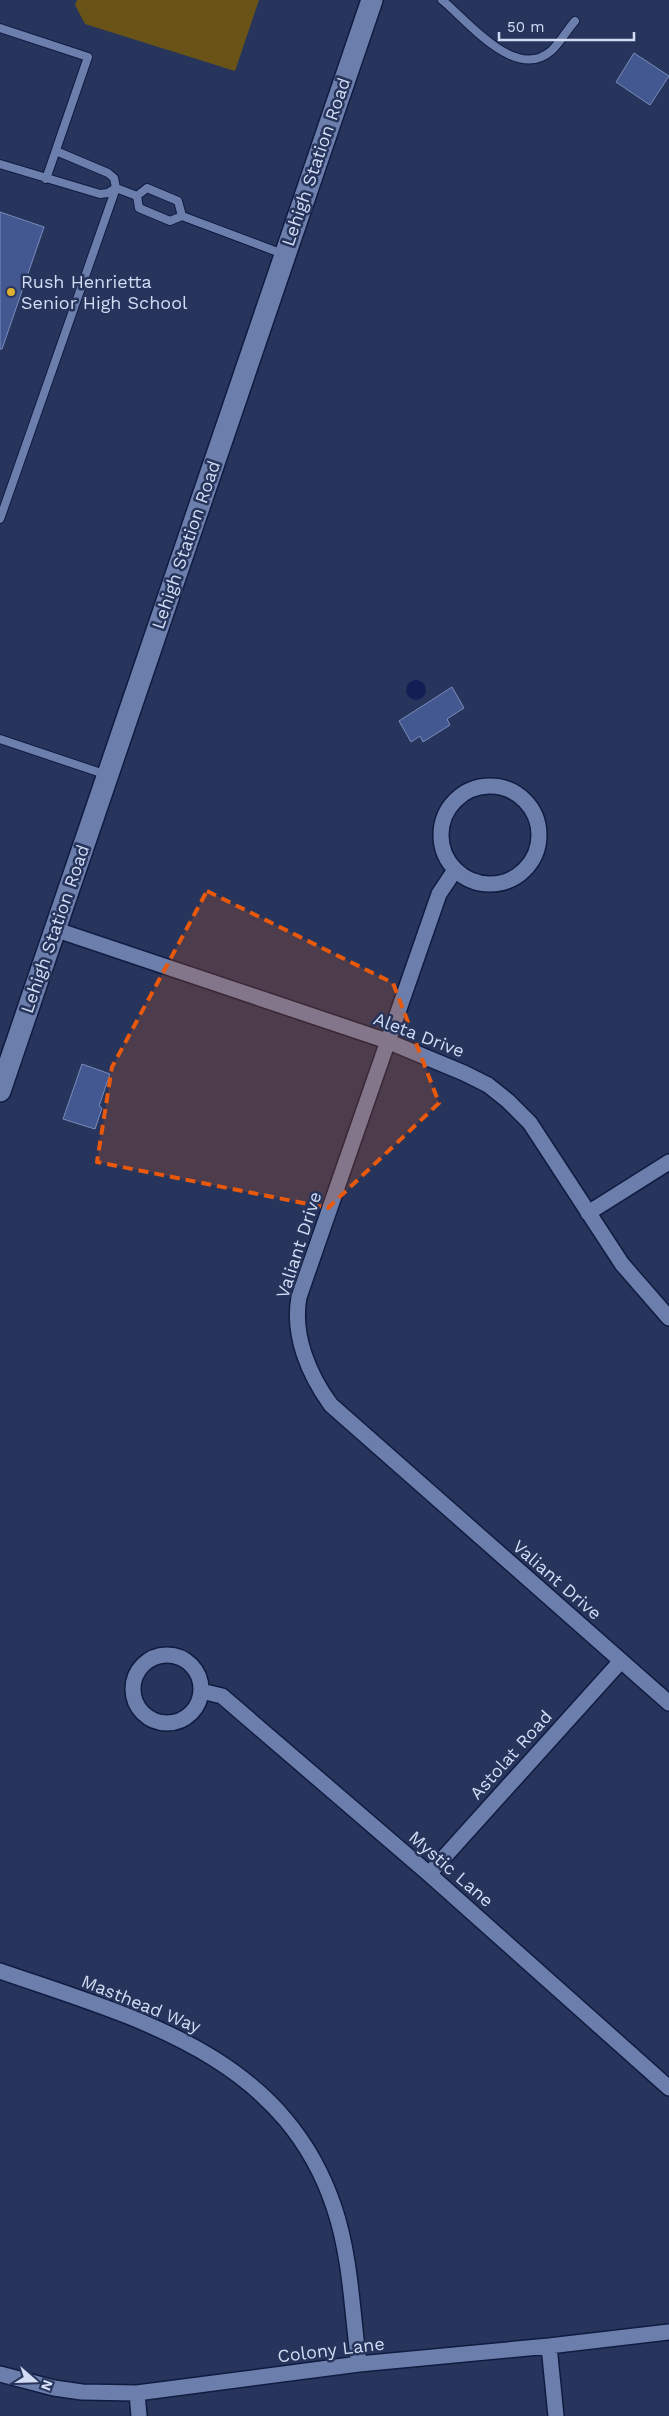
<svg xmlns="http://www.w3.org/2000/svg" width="669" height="2416" viewBox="0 0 669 2416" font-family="'Work Sans',sans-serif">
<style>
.green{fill:#695317}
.water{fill:#111f54}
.building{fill:#435791;stroke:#7b8cbb}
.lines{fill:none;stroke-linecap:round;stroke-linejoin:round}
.lane-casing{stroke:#101b40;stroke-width:10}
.street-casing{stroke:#101b40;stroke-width:18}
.secondary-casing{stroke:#101b40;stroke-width:24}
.lane{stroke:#6c7eab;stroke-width:8}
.street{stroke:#6c7eab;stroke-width:15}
.secondary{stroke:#6c7eab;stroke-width:21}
.marked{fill:#e8590c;fill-opacity:0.2;stroke:#e8590c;stroke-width:4;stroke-dasharray:10 6;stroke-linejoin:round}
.poi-dot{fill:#deb133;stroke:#27355c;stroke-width:2}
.labels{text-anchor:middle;stroke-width:5;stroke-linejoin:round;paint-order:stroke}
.street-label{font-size:18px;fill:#d2dcf5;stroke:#27355c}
.poi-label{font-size:18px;fill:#d2dcf5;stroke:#27355c;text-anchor:start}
</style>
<rect width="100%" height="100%" fill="#27355c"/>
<path class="green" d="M77,0h182l-24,71 -150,-47 -10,-19z"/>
<path class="water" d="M406 690a10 10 0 1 1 20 0a10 10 0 1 1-20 0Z"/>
<path class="building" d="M634,53l35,23 -19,29 -34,-23z
M0,212l44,15 -42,122h-2z
M452,687l12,21 -17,11 3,6 -27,17 -3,-6 -9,6 -12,-21z
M82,1064l28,10 -11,32 3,2 -7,21 -32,-10z"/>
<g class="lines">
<g class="lane-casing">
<path id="lane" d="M442,0c25,20 73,82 109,51 9,-8 16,-21 24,-30
M0,28l88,29 -42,122
M0,164l100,30 8,-1 8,-5
M116,188l21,8
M137,196l2,12 31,13 12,-5 101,38
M137,196l10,-8 31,13 4,15
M0,519l116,-331 -2,-10 -6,-5 -52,-22
M0,739l107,36"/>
</g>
<g class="street-casing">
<path id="street" d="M441 835a49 49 0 1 1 98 0a49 49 0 1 1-98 0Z
M455,870l-16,24 -140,403c-7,38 10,78 32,108l338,298
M54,929l333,112 77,32 24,12 20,16 22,22 92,141 47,54
M588,1213l81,-51
M133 1689a34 34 0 1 1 68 0a34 34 0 1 1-68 0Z
M201,1691l21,5 207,178 240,214
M429,1874l192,-213
M0,1971c136,47 283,84 334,236 17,50 18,106 25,157
M549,2346l7,70
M0,2374l54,14 28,4 55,1 222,-29 190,-18 120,-14
M137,2393l2,23"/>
</g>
<g class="secondary-casing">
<path id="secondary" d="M0,1091l372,-1091"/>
</g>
<use href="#lane" class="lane"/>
<use href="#street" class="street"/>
<use href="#secondary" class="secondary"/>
</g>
<path class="marked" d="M207,891l186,92 46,120 -111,105 -231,-46 15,-95z"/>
<circle class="poi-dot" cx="11" cy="292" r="5"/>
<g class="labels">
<g class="street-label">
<text transform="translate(316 162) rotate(-71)" y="6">Lehigh Station Road</text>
<text transform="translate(186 545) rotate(-71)" y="6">Lehigh Station Road</text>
<text transform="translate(55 929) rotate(-71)" y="6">Lehigh Station Road</text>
<text transform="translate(419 1035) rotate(21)" y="6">Aleta Drive</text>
<text transform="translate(299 1245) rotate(-72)" y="6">Valiant Drive</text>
<text transform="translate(557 1580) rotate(41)" y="6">Valiant Drive</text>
<text transform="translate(511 1755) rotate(-48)" y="6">Astolat Road</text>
<text transform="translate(451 1869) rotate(41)" y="6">Mystic Lane</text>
<text transform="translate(141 2004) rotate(22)" y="6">Masthead Way</text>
<text transform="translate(331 2350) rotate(-7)" y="6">Colony Lane</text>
</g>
<g class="poi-label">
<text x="21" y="288">Rush Henrietta<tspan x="21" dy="21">Senior High School</tspan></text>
</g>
</g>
<g transform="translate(35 2381) rotate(110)" stroke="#27355c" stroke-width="4" paint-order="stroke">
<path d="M0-4L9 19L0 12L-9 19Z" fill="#d2dcf5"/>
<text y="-8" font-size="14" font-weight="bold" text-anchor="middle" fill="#d2dcf5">N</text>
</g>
<path d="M499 32v8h135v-8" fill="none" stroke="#d2dcf5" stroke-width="2.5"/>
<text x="507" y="32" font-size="15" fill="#d2dcf5" stroke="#27355c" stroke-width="4" paint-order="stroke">50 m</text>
</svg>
